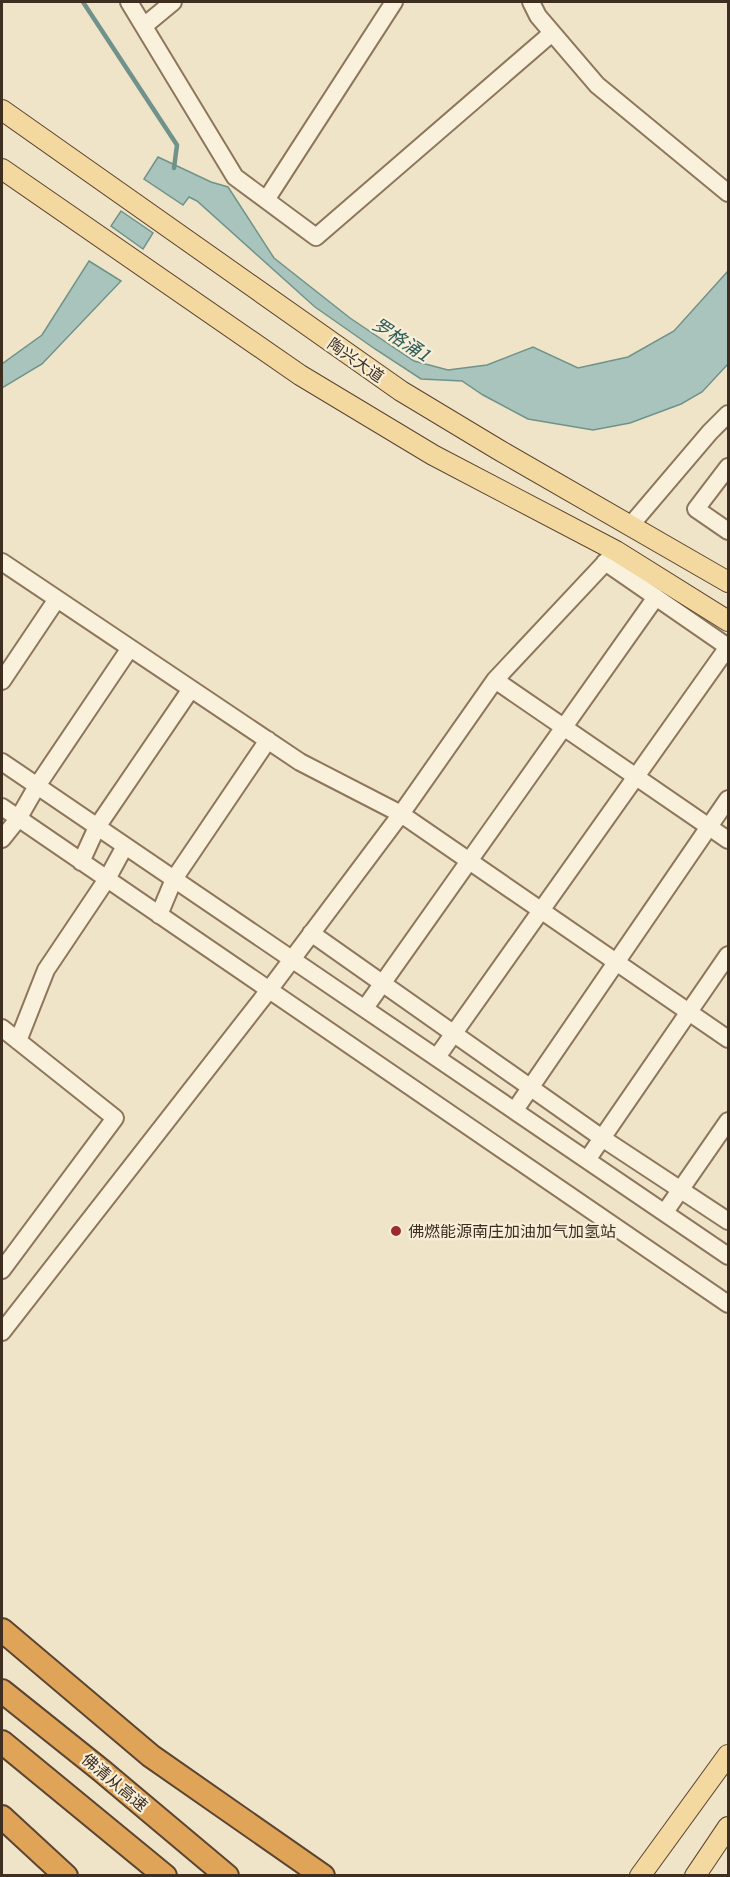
<svg xmlns="http://www.w3.org/2000/svg" width="730" height="1877" viewBox="0 0 730 1877" font-family="Georgia,'Noto Sans SC',serif">
<style>
.water{fill:#a9c4bc;stroke:#6f938a;stroke-width:1.5}
.lines{fill:none;stroke-linecap:round;stroke-linejoin:round}
.stream{stroke:#6f938a;stroke-width:4.5}
.minor-casing{stroke:#8d765c;stroke-width:20}
.major-casing{stroke:#5b4430;stroke-width:22}
.highway-casing{stroke:#5b4430;stroke-width:26}
.minor{stroke:#faf1dc;stroke-width:16}
.major{stroke:#f3d9a0;stroke-width:20}
.highway{stroke:#e0a458;stroke-width:22}
.poi-dot{fill:#9e2a2b;stroke:#f7eed8;stroke-width:2}
.labels{text-anchor:middle;stroke-width:4.5;stroke-linejoin:round;paint-order:stroke}
.street-label{font-size:16px;fill:#3d2e20;stroke:#f7eed8}
.poi-label{font-size:16px;fill:#3d2e20;stroke:#f7eed8;text-anchor:start}
.water-label{font-size:18px;font-style:italic;fill:#2f5d5a;stroke:#f7eed8}
</style>
<rect width="100%" height="100%" fill="#f0e4c8"/>
<path class="water" d="M158,157l53,25 17,5 46,71 76,60 64,43 34,9 39,-5 46,-18 45,21 50,-11 46,-26 54,-60v93l-26,28 -21,12 -51,19 -37,7 -65,-11 -45,-24 -21,-14 -41,-2 -46,-30 -60,-42 -118,-106 -8,-4 -6,8 -39,-26z
M121,211l32,22 -10,16 -32,-23z
M89,261l32,20 -79,83 -40,24v-24l40,-29z"/>
<g class="lines">
<path class="stream" d="M83,2l94,143 -3,23"/>
<g class="minor-casing">
<path id="minor" d="M129,2l106,175 81,60 236,-204
M531,2l7,14 59,69 131,108
M144,26l29,-24
M266,200l128,-198
M728,467l-32,42 32,22
M630,526l80,-94 18,-18
M2,562l298,200 101,52 327,225
M605,562l123,85
M495,680l233,160
M2,681l55,-82
M2,762l726,494
M2,807l726,497
M2,839l16,-20 19,-33 93,-138
M81,862l16,-35 94,-138
M159,915l15,-36 94,-139
M311,933l291,205 126,83
M365,1008l291,-411
M2,1028l113,90 -113,152
M18,1041l28,-71 61,-91 18,-33
M437,1057l291,-410
M515,1110l213,-311
M587,1160l141,-205
M665,1212l63,-91
M2,1332l267,-342 132,-176 94,-134 121,-129"/>
</g>
<g class="major-casing">
<path id="major" d="M2,110l399,281 98,59 229,132
M2,169l298,206 133,80 183,96 112,70
M640,1876l88,-121
M695,1876l33,-49"/>
</g>
<g class="highway-casing">
<path id="highway" d="M2,1630l149,126 172,120
M2,1691l100,80 125,105
M2,1742l163,134
M2,1817l64,59"/>
</g>
<use href="#minor" class="minor"/>
<use href="#major" class="major"/>
<use href="#highway" class="highway"/>
</g>
<circle class="poi-dot" cx="396" cy="1231" r="6"/>
<g class="labels">
<g class="street-label">
<text transform="translate(356 360) rotate(35)" y="6">陶兴大道</text>
<text transform="translate(115 1782) rotate(40)" y="6">佛清从高速</text>
</g>
<g class="poi-label">
<text x="408" y="1237">佛燃能源南庄加油加气加氢站</text>
</g>
<g class="water-label">
<text transform="translate(401 340) rotate(33)" y="6">罗格涌1</text>
</g>
</g>
<rect width="730" height="1877" fill="none" stroke="#3d2e20" stroke-width="6"/>
</svg>
